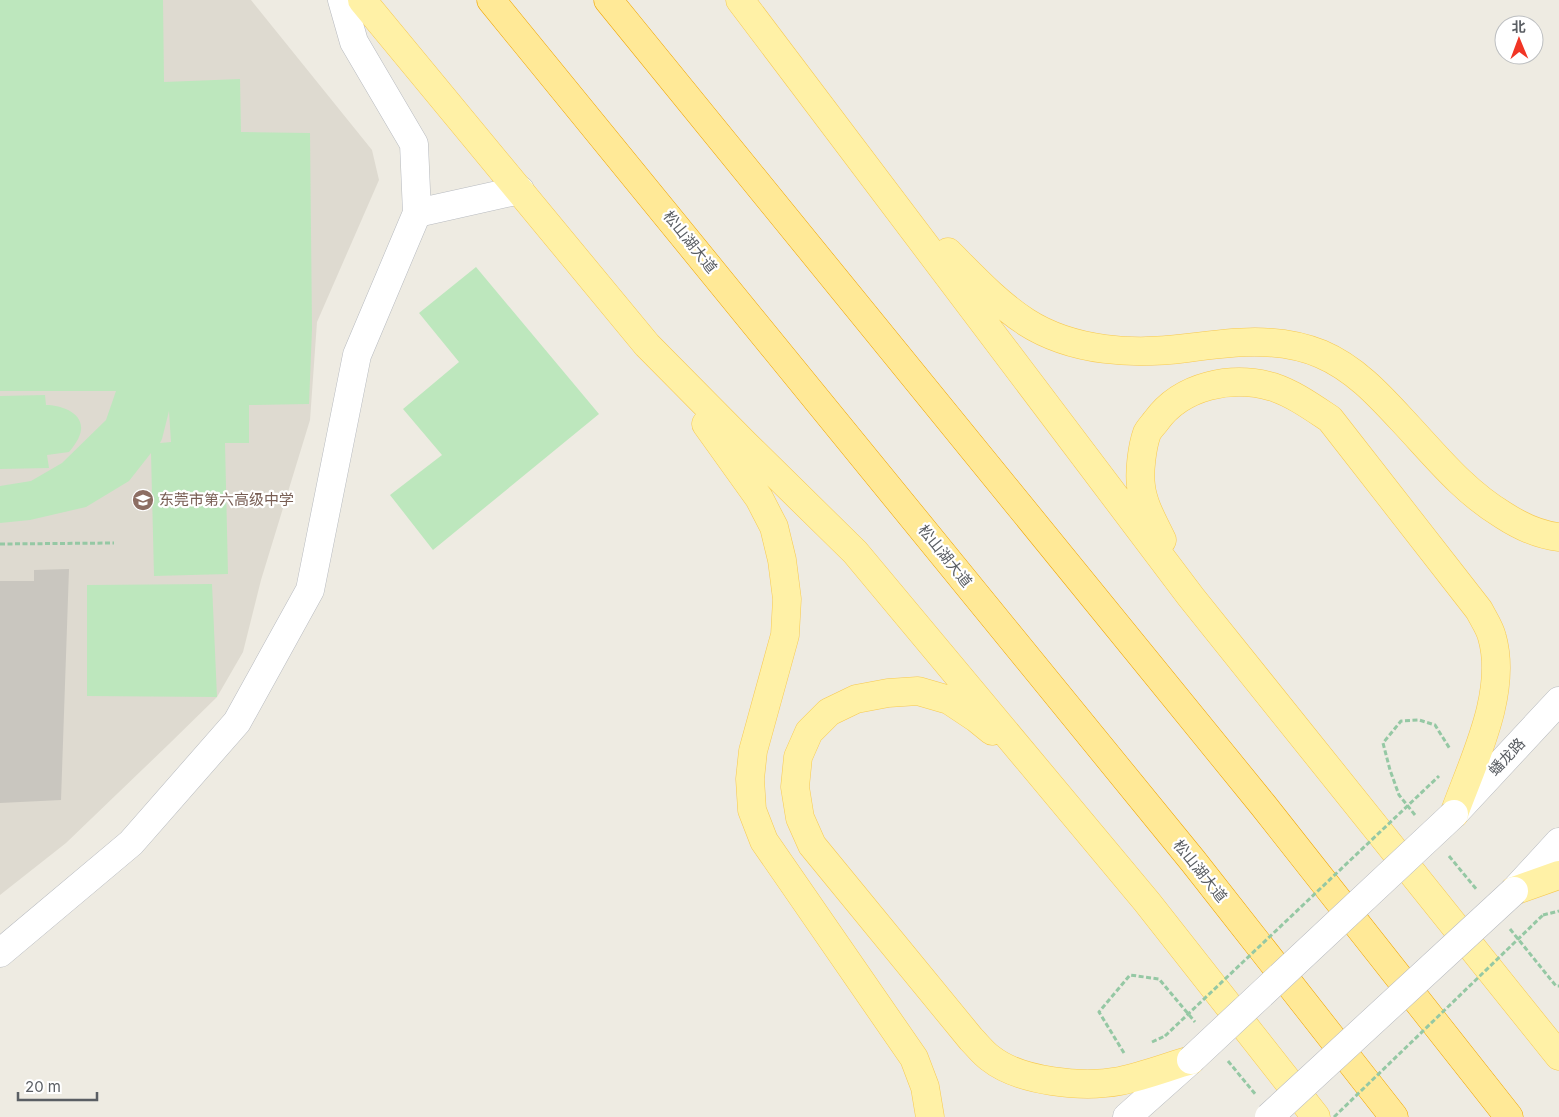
<svg xmlns="http://www.w3.org/2000/svg" width="1559" height="1117" viewBox="0 0 1559 1117" font-family="Inter,'Noto Sans SC',sans-serif">
<style>
.education{fill:#dedad0}
.green{fill:#bde7bd;fill-rule:evenodd}
.building{fill:#c9c6bf}
.lines{fill:none;stroke-linecap:round;stroke-linejoin:round}
.tertiary-casing{stroke:#b7babf;stroke-width:29}
.primary-casing{stroke:#f7c951;stroke-width:29}
.trunk-casing{stroke:#f0a500;stroke-width:29}
.path{stroke:#95c8a4;stroke-width:3;stroke-dasharray:5 2.5;stroke-linecap:butt}
.tertiary{stroke:#fff;stroke-width:28}
.primary{stroke:#fff1a6;stroke-width:28}
.trunk{stroke:#ffe997;stroke-width:28}
.tertiary-bridge-casing{stroke:#b7babf;stroke-width:29;stroke-linecap:butt}
.path-bridge{stroke:#95c8a4;stroke-width:3;stroke-dasharray:5 2.5;stroke-linecap:butt}
.tertiary-bridge{stroke:#fff;stroke-width:28}
.labels{text-anchor:middle;stroke-width:4.5;stroke-linejoin:round;paint-order:stroke}
.street-label{font-size:15px;fill:#5a5e63;stroke:#fff}
.education-label{font-size:15px;fill:#785e54;stroke:#fff;text-anchor:start}
</style>
<rect width="100%" height="100%" fill="#eeebe2"/>
<path class="education" d="M0,0h251l121,150 7,30 -62,142 -7,98 -49,160 -18,72 -26,45 -48,47 -103,99 -66,52z"/>
<path class="green" d="M0,0h163l1,82 76,-3 1,53 69,1 2,196 -3,75 -60,1v38h-24l3,131 -74,2 -3,-123 -22,28 -43,26 -56,13 -30,3v-37l31,-5 31,-18 44,-43 10,-29h-116zM169,411l2,31 -11,1 2,-4z
M476,267l123,147 -166,136 -43,-55 52,-40 -39,-46 56,-47 -40,-49z
M45,395l1,10c14,0 37,7 35,25 -1,8 -7,16 -12,22l-22,3 2,13 -49,1v-73z
M212,584l5,113 -130,-1v-111z"/>
<path class="building" d="M69,569l-8,231 -61,3v-222h34v-11z"/>
<g class="lines">
<g class="tertiary-casing">
<path id="tertiary" d="M342,0l12,42 60,102 3,69
M1454,814l105,-113
M1514,891l45,-49
M0,953l131,-110 106,-121 73,-132 47,-235 60,-142 103,-23
M1127,1117l64,-57"/>
</g>
<g class="primary-casing">
<path id="primary" d="M362,0l285,345 98,99 110,108 292,350 169,215
M740,0l451,597 368,459
M948,252c24,24 49,51 78,70 47,30 108,33 161,26 45,-6 91,-12 134,6 33,14 57,40 81,66 32,34 61,71 101,95 17,11 36,20 56,22
M706,424l53,74 15,29 8,33 5,39 -2,36 -32,116 -3,28 2,31 12,31 150,217 11,29 5,30
M1162,540c-8,-17 -19,-35 -21,-54 -2,-14 1,-39 6,-53 2,-4 6,-8 9,-12 26,-36 76,-46 117,-34 21,7 39,20 57,32l149,191c4,8 11,18 13,27 16,56 -19,124 -38,177
M992,731l-16,-13 -27,-18 -31,-9 -30,2 -32,6 -27,13 -20,20 -11,25 -3,30 5,31 12,27 159,194c6,6 12,14 19,19 30,24 93,30 130,23 24,-5 47,-14 71,-21
M1514,891l45,-16"/>
</g>
<g class="trunk-casing">
<path id="trunk" d="M491,0l702,861 201,256
M608,0l655,805 246,312"/>
</g>
<path class="path" d="M0,544l114,-1
M1415,815l-16,-20 -9,-25 -7,-27 18,-22 18,-1 16,5 15,24
M1449,856l28,34
M1543,915l16,-4
M1510,929l46,57h3
M1152,1042l13,-6
M1124,1053l-25,-41 31,-37 29,4 36,43
M1228,1061l28,34"/>
<use href="#tertiary" class="tertiary"/>
<use href="#primary" class="primary"/>
<use href="#trunk" class="trunk"/>
<g class="tertiary-bridge-casing">
<path id="tertiary-bridge" d="M1191,1060l263,-246
M1269,1117l245,-226"/>
</g>
<path class="path-bridge" d="M1165,1036l274,-260
M1334,1117l209,-202"/>
<use href="#tertiary-bridge" class="tertiary-bridge"/>
</g>
<defs>
<g id="school-disc" transform="scale(1.125)"><circle r="9.5" fill="#8d6e63" stroke="#fff"/><path d="M0-5L7-2L0 1L-7-2ZM-4 1L0 2.5L4 1V4Q0 6-4 4Z" fill="#fff"/></g>
</defs>
<g fill-rule="evenodd">
<use href="#school-disc" x="143" y="500"/>
</g>
<g class="labels">
<g class="street-label">
<text transform="translate(690 242) rotate(51)" y="5">松山湖大道</text>
<text transform="translate(945 556) rotate(51)" y="5">松山湖大道</text>
<text transform="translate(1507 757) rotate(-47)" y="5">蟠龙路</text>
<text transform="translate(1200 871) rotate(51)" y="5">松山湖大道</text>
</g>
<g class="education-label">
<text x="159" y="505">东莞市第六高级中学</text>
</g>
</g>
<g transform="translate(1519 40) rotate(359)"><circle r="24" fill="#ffffff" stroke="#bdbfc1"/>
<path d="M0-4L9 19L0 12L-9 19Z" fill="#f13525"/>
<text y="-8" font-size="14" font-weight="bold" text-anchor="middle" fill="#5a5e63">北</text>
</g>
<path d="M18 1092v8h79v-8" fill="none" stroke="#5a5e63" stroke-width="2.5"/>
<text x="25" y="1092" font-size="15" fill="#5a5e63" stroke="#ffffff" stroke-width="4" paint-order="stroke">20 m</text>
</svg>
